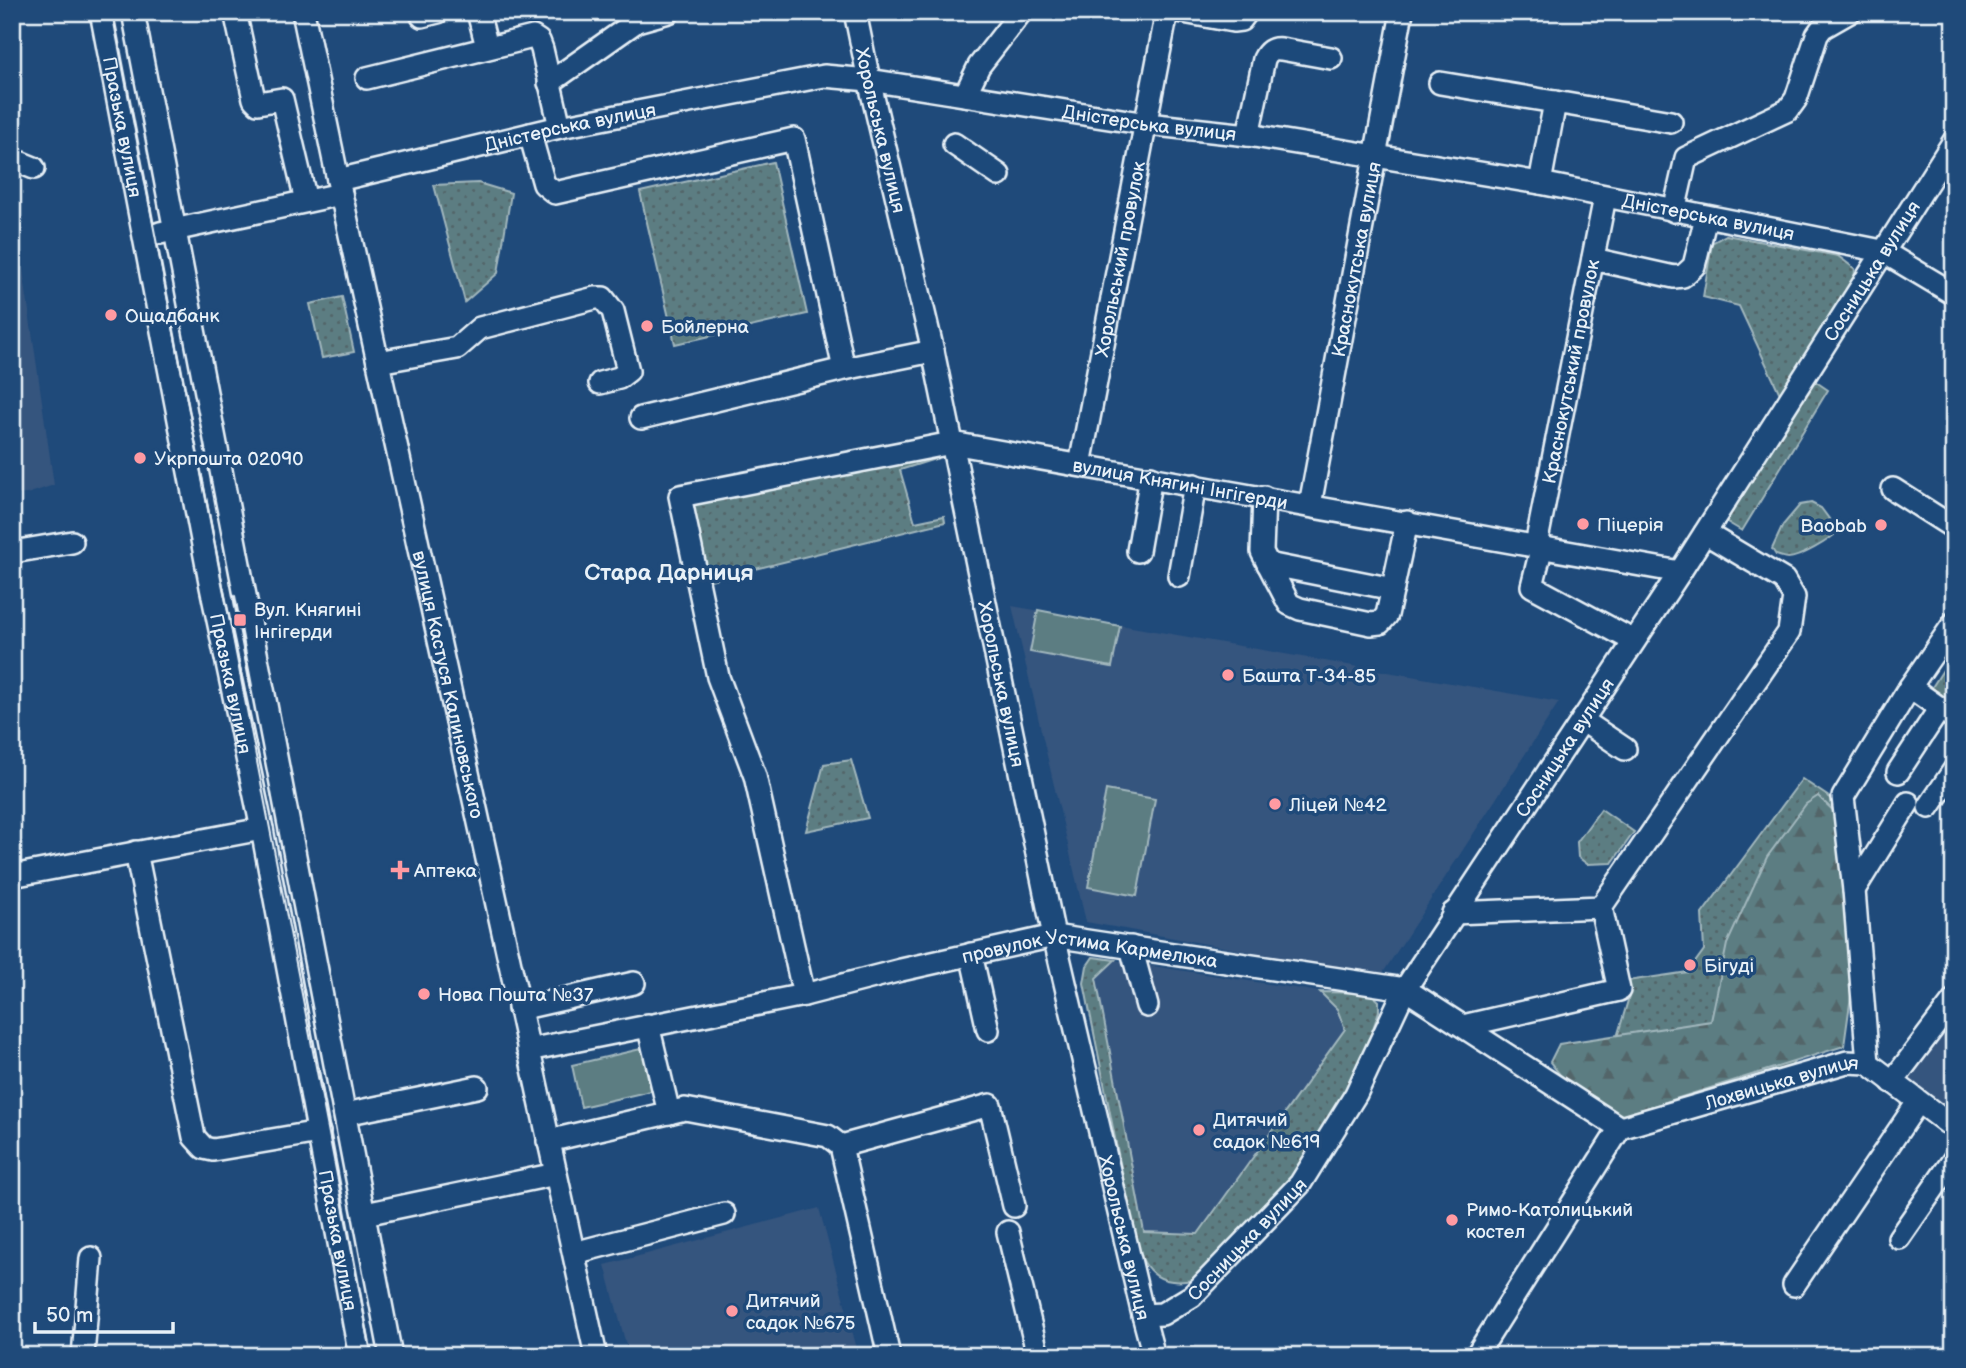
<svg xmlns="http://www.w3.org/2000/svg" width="1966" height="1368" viewBox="0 0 1966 1368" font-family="'Balsamiq Sans',sans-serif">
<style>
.built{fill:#34547e}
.green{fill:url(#green-dots);stroke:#a2b7bd;stroke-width:2}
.forest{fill:url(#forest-firs);stroke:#a2b7bd;stroke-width:2}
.pitch{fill:#5b7d82;stroke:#a2b7bd;stroke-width:2}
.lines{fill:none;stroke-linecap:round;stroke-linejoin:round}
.minor-casing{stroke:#e8f1f8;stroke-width:26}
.minor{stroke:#1f4a7a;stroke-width:21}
.tram{stroke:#e8f1f8;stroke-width:2}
.poi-dot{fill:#ff9aa2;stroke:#1f4a7a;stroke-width:2.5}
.labels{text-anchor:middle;stroke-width:7;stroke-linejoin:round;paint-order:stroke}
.street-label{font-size:19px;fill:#e8f1f8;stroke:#1f4a7a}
.poi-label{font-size:19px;fill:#e8f1f8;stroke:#1f4a7a;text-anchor:start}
.quarter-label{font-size:23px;font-weight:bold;fill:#e8f1f8;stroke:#1f4a7a}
</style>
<defs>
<pattern id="green-dots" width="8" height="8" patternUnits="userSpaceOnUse" patternTransform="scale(1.75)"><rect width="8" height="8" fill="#5b7d82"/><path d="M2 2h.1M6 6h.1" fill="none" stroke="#526569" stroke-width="1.8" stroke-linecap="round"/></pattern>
<pattern id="forest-firs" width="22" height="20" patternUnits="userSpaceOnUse" patternTransform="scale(1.75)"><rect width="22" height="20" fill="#5b7d82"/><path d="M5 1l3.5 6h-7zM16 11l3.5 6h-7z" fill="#526569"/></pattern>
</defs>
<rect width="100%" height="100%" fill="#1f4a7a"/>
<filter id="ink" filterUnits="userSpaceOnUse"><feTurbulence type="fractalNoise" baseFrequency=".0143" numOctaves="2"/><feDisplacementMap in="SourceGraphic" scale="14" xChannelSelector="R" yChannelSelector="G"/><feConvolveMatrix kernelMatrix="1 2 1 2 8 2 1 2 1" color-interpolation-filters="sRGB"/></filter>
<g filter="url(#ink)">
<path class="built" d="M12,207h2l40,278 -27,9 -15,1z
M1012,606l547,96 -178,274 -295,-54z
M1115,960l205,32 17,17 8,20 -147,205 -55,-2 -47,-254z
M1954,979v136l-65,-49z
M819,1208l40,148h-230l-24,-91z"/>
<path class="green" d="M773,162l34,152 -132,30 -35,-152z
M478,183l33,10 -13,80 -33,29 -31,-117z
M1726,235l112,21 17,13 -1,11 -74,114 -41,-88 -36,-9 9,-54z
M342,297l12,55 -32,6 -12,-54z
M1806,375l22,15 -86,141 -22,-13z
M936,451l2,7 -38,12 15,52 29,-6 1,6 -243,60 -16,-80z
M1811,503l10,5 17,23c-7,9 -39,27 -50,27 -4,0 -8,-2 -12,-3l-4,-6 11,-24 17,-20z
M1945,667l9,6v36l-25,-17z
M851,760l17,58 -62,13 18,-67z
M1802,779l30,20 22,175 -64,94 -133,35 -60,1 32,-107 -2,-16 61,-9 16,-22 -2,-36z
M1601,809l33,23 -22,31 -25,1 -9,-7 -1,-15z
M1093,957l22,3 -19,18 48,254 54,2 147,-205 -8,-20 -17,-17 50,1 9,8v10l-19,56 -21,40 -56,83 -90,90c-32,6 -48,-6 -57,-37l-52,-260 3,-17z"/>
<path class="forest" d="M1818,796l24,23 12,155 -10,72 -226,71 -48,-30 -20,-25 9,-18 152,-23 16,-77 40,-87 39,-53z"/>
<path class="pitch" d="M1038,610l82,16 -8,41 -82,-15z
M1106,790l49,9 -18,97 -49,-9z
M645,1048l10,42 -74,17 -9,-42z"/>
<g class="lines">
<g class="minor-casing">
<g id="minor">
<path id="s1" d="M101,12l110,575 51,242 98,527"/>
<path d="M133,12l258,1344"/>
<path d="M235,12l19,87 4,4 24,-4 24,102"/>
<path id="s2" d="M303,12l35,168 258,1176"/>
<path d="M478,12l9,35"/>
<path id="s3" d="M855,12l14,68 64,271 121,585 89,379 11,41"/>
<path d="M1183,12l50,9 8,-1 6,-8"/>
<path d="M422,16l16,-4"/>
<path d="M367,78l166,-41 6,4 3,8 18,78"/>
<path d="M549,83l88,-62 32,-9"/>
<path d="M1440,83l115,19"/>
<path d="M965,95l14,-29 42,-54"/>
<path d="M530,134l14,50 11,9 239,-54 50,230"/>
<path d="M1248,135l16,-76c4,-8 8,-11 17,-10l50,9"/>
<path d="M954,144l45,31"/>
<path d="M12,159l22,9"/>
<path id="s4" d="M338,180l222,-53 264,-51 45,4 278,44 101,11 292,48 342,68 72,43"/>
<path d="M1540,183l15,-81 116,20"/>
<path d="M1674,211l12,-53 102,-48 8,-11 21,-64 5,-7 28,-16"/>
<path d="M160,233l181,-39"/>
<path d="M1593,259l81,18 9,-1 11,-10 12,-49"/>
<path d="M378,362l79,-14 23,-20 115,-30h8l10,13 15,60 -9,7 -19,5"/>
<path d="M641,418l203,-49 89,-18"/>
<path id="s5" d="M1080,465l87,-453"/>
<path d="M1893,489l61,39"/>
<path d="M1264,497l-2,55 27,52 11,5 71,15 9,-1 7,-8 20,-93"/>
<path id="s6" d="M1310,505l92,-493"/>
<path id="s7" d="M1536,545l69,-348"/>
<path d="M1542,546l-10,40 102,55"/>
<path d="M1138,551l13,-74"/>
<path d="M13,552l59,-10"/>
<path d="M1268,564l125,25"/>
<path d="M1179,576l16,-91"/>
<path d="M1910,687l44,31"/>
<path d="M1582,720l43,29"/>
<path d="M1898,772l42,-64"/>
<path d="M1929,807l25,-37"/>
<path d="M136,852l58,285 10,11 9,2 106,-18"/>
<path d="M12,876l250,-47"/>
<path d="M1854,890l54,-87"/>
<path d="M1453,913l148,-6 188,-275 5,-35 -10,-17 -79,-47"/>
<path d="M1131,947l16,59"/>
<path d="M971,954l17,76"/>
<path id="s8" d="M804,995l-49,-219 -37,-99 -38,-181 272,-53 728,129"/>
<path d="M519,1009l115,-26"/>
<path d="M648,1025l21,88"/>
<path d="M1463,1026l156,-36 -18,-83"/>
<path id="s9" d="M528,1050l276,-55 97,-25 153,-34 351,53 215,139"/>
<path d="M1868,1063l86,65"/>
<path d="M1892,1082l62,-82"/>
<path d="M345,1114l132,-27"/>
<path d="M548,1141l137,-32 143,27 13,10 48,210"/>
<path d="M841,1146l149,-41 24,101"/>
<path d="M365,1214l191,-40"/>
<path d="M1008,1232l30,124"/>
<path d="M1899,1238l55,-79"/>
<path d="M574,1253l150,-39"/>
<path d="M1794,1285l124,-183"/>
<path id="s10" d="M1143,1315l19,-1 30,-18 108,-112 56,-90 49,-105 275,-417 274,-431"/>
<path d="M83,1356l8,-98"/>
<path id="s11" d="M1476,1356l144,-228 227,-66 21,1 -14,-173 -11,-93 67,-110 44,-64"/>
</g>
</g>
<use href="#minor" class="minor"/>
<path class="tram" d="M112,12l260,1344
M235,596l17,90"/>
</g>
</g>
<g class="poi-dot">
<circle cx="111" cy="315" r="7"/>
<circle cx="647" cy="326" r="7"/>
<circle cx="140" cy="458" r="7"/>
<circle cx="1583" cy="524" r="7"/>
<circle cx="1881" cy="525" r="7"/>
<rect x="233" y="613" width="14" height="14" rx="3.5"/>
<circle cx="1228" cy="675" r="7"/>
<circle cx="1275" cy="804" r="7"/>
<path d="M396.5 859.5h7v7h7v7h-7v7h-7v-7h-7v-7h7z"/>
<circle cx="1690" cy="965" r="7"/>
<circle cx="424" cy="994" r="7"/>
<circle cx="1199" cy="1130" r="7"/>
<circle cx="1452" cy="1220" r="7"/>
<circle cx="732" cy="1311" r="7"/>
</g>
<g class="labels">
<g class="street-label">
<text dy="7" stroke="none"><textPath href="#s4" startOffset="826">Дністерська вулиця</textPath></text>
<text dy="7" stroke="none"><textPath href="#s1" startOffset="117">Празька вулиця</textPath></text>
<text dy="7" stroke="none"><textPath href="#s4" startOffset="238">Дністерська вулиця</textPath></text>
<text dy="7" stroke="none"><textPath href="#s3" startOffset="121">Хорольська вулиця</textPath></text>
<text dy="7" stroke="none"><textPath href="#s4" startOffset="1393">Дністерська вулиця</textPath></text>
<text dy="7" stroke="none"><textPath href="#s5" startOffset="210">Хорольський провулок</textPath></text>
<text dy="7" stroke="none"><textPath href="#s6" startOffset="250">Краснокутська вулиця</textPath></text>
<text dy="7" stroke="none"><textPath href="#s10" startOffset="1288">Сосницька вулиця</textPath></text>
<text dy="7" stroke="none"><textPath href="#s7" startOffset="177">Краснокутський провулок</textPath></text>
<text dy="7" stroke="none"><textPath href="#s8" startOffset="1024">вулиця Княгині Інгігерди</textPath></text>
<text dy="7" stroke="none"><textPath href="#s1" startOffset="684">Празька вулиця</textPath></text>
<text dy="7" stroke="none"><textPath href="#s2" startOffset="688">вулиця Кастуся Калиновського</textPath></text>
<text dy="7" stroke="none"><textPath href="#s3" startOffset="688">Хорольська вулиця</textPath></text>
<text dy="7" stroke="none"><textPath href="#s10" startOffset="721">Сосницька вулиця</textPath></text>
<text dy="7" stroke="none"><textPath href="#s9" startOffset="574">провулок Устима Кармелюка</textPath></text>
<text dy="7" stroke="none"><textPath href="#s11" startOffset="438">Лохвицька вулиця</textPath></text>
<text dy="7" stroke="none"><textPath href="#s10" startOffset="133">Сосницька вулиця</textPath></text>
<text dy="7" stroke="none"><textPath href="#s3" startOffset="1255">Хорольська вулиця</textPath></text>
<text dy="7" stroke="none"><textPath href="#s1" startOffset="1251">Празька вулиця</textPath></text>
</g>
<g class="poi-label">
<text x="125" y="322">Ощадбанк</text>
<text x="661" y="333">Бойлерна</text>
<text x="154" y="465">Укрпошта 02090</text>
<text x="1597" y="531">Піцерія</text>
<text x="1867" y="532" text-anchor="end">Baobab</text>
<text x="254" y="616">Вул. Княгині<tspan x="254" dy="22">Інгігерди</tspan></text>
<text x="1242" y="682">Башта Т-34-85</text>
<text x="1289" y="811">Ліцей №42</text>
<text x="414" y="877">Аптека</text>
<text x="1704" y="972">Бігуді</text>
<text x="438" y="1001">Нова Пошта №37</text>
<text x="1213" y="1126">Дитячий<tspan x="1213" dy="22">садок №619</tspan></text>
<text x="1466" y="1216">Римо-Католицький<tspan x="1466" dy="22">костел</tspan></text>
<text x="746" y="1307">Дитячий<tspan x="746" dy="22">садок №675</tspan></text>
</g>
<g class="quarter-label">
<text x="669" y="580">Стара Дарниця</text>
</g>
</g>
<rect width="1966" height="1368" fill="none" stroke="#1f4a7a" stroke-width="42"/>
<rect x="21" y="21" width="1924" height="1326" fill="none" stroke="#e8f1f8" stroke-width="2.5" filter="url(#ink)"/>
<path d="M35 1322v10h138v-10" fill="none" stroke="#e8f1f8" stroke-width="3.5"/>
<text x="46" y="1322" font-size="21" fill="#e8f1f8" stroke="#1f4a7a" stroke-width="5" paint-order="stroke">50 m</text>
</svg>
